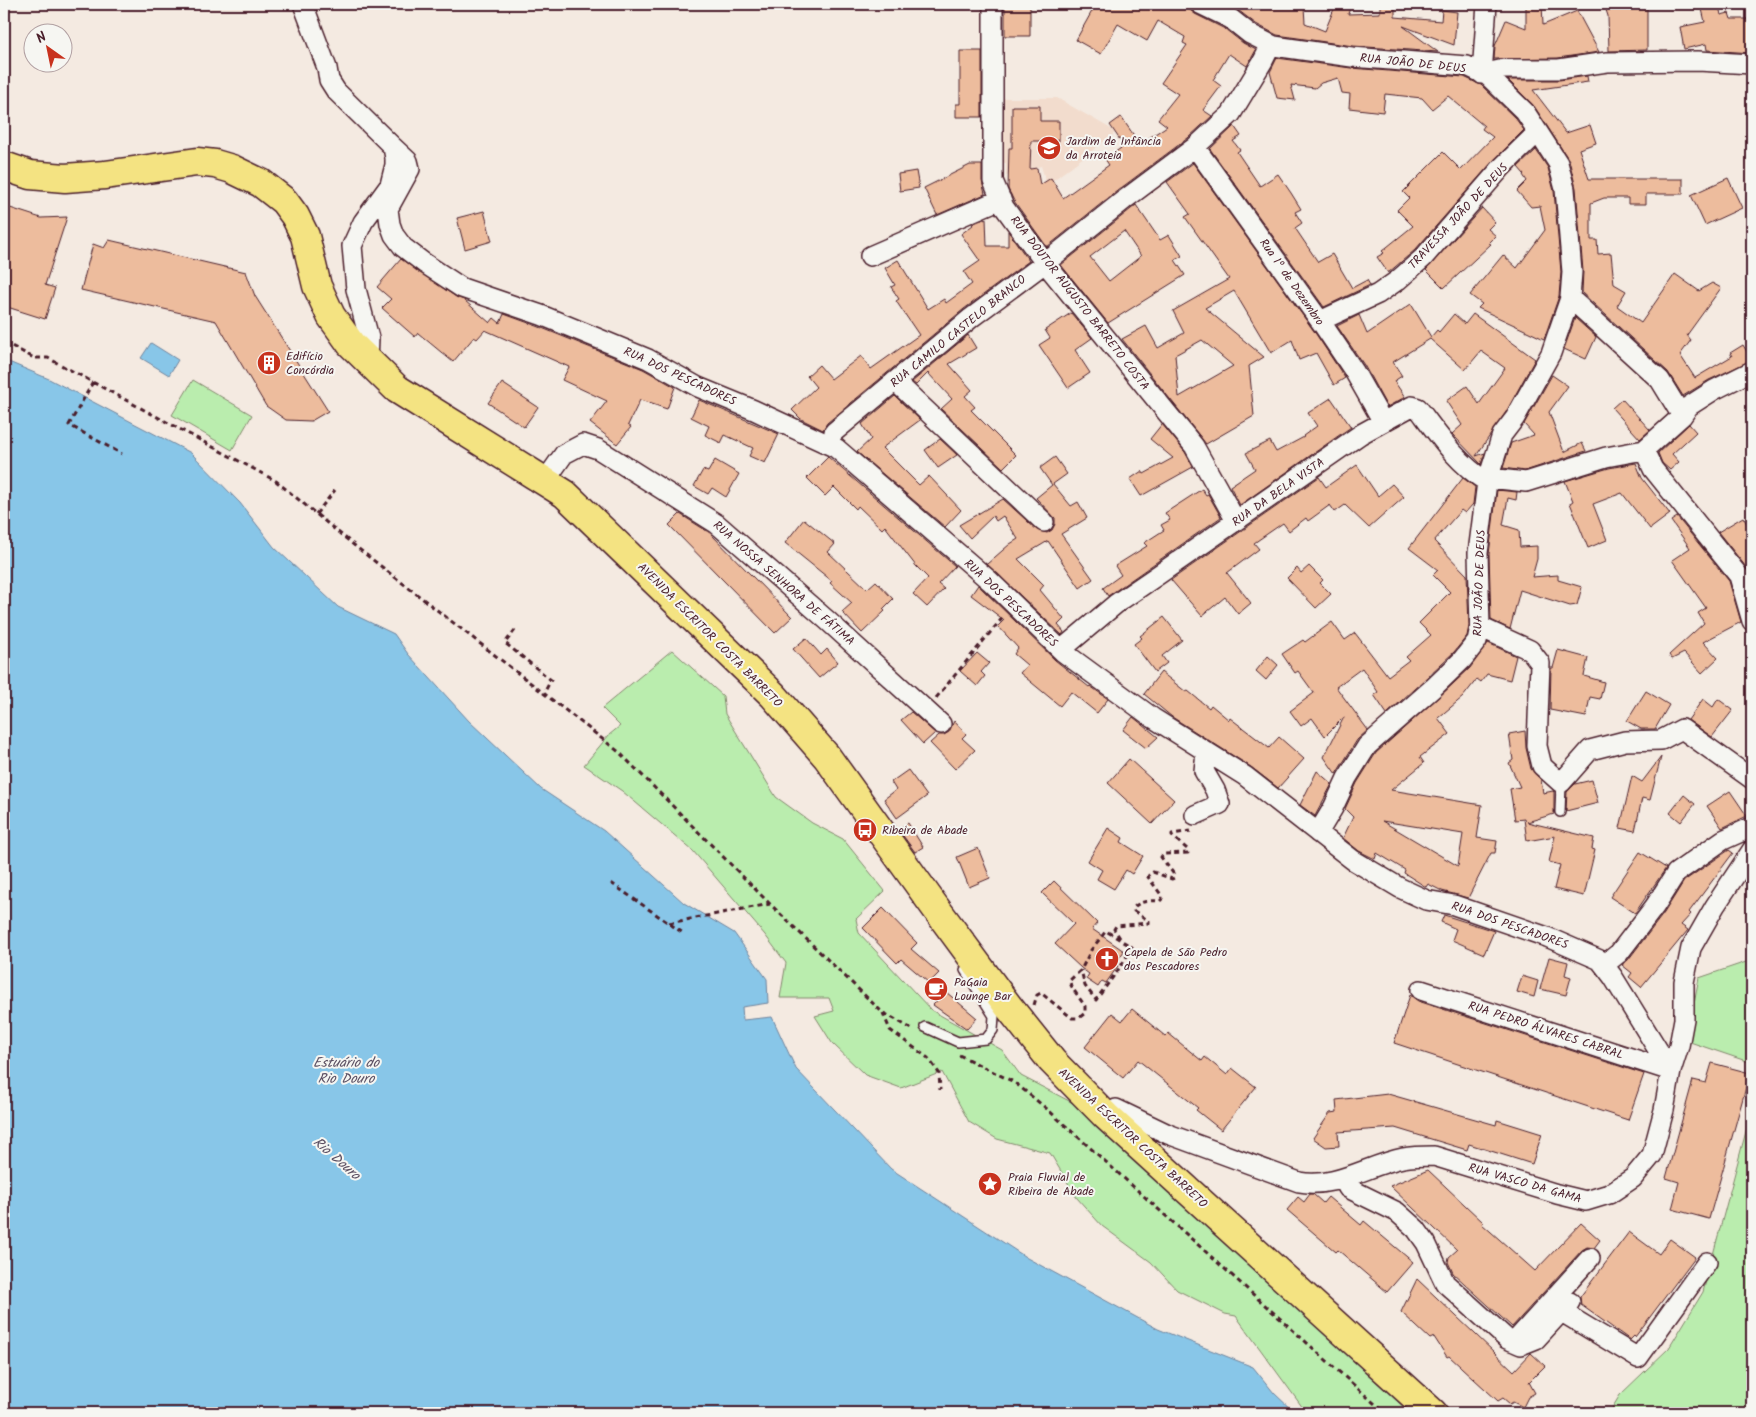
<svg xmlns="http://www.w3.org/2000/svg" width="1756" height="1417" viewBox="0 0 1756 1417" font-family="Kalam,sans-serif">
<style>
.built{fill:#f2dccd}
.green{fill:#baedae;stroke:#82866c}
.water{fill:#88c6e8;stroke:#6f839c}
.building{fill:#edbc9d;stroke:#4a1f2b;fill-rule:evenodd}
.lines{fill:none;stroke-linecap:round;stroke-linejoin:round}
.lane-casing{stroke:#4a1f2b;stroke-width:12}
.street-casing{stroke:#4a1f2b;stroke-width:22}
.primary-casing{stroke:#4a1f2b;stroke-width:31}
.path{stroke:#4a1f2b;stroke-width:3;stroke-dasharray:5 4;stroke-linecap:butt}
.lane{stroke:#f6f6f2;stroke-width:9}
.street{stroke:#f6f6f2;stroke-width:19}
.primary{stroke:#f4e382;stroke-width:28}
.labels{text-anchor:middle;stroke-width:4;stroke-linejoin:round;paint-order:stroke}
.street-label{font-size:12px;fill:#4a1f2b;stroke:#f6f6f2}
.poi-label{font-size:12px;fill:#4a1f2b;stroke:#f6f6f2;text-anchor:start}
.water-label{font-size:14px;font-style:italic;fill:#5d5164;stroke:#f6f6f2}
</style>
<rect width="100%" height="100%" fill="#f4eae1"/>
<filter id="ink" filterUnits="userSpaceOnUse"><feTurbulence type="fractalNoise" baseFrequency=".02" numOctaves="2"/><feDisplacementMap in="SourceGraphic" scale="10" xChannelSelector="R" yChannelSelector="G"/><feConvolveMatrix kernelMatrix="1 2 1 2 8 2 1 2 1" color-interpolation-filters="sRGB"/></filter>
<g filter="url(#ink)">
<path class="built" d="M1002,98h55l56,32 2,3 -68,52 -6,-19 -35,10v-13h-3z"/>
<path class="green" d="M193,380l59,35 -20,35 -60,-35z
M672,650l51,46 2,18 51,83 36,26 31,16 42,52 -29,28 3,14 72,77 71,40 19,26 54,28 335,309h-101l-6,-5 -67,-92 -11,-2 -48,-24 -26,-28 -49,-36 -25,-28 -27,-45 -53,-14 -28,-17 -27,-50 -41,16 -36,-13 -33,-32 -17,-27 19,-5 -5,-13h-49l6,-35 -21,-28 -72,-84 -71,-60 -38,-26 25,-30 11,-9 -18,-18z
M1752,960v103l-65,-22 12,-63z
M1752,1109v304h-143l11,-18 49,-47 34,-56z"/>
<path class="water" d="M151,343l27,17 -9,15 -28,-17z
M4,360l45,19 142,74 49,50 34,44 64,60 56,27 14,20 61,67 72,68 63,42 80,72 50,30 33,46 1,24 -26,4 1,13 29,-3 24,52 95,100 136,89 131,71 95,38 21,26 21,20h-1291z"/>
<path class="building" d="M1005,4h25v32h-25z
M1096,4h93l1,6 5,4 30,15 18,14 13,7 -9,16 -18,-12 -16,26 8,6 -18,24 9,6 -24,22 -71,53 -70,56 -33,-46 -6,-12 1,-41h3v-42h28v15h19v20h-28l-1,28 7,-1 3,17 11,-7 12,20 46,-33 -4,-6 19,-13 -14,-21 11,-8 19,27 27,-18 -9,-7 20,-25 -17,-11 26,-38 -4,-2 2,-6 -27,-16 -11,20 -29,-17 -17,30 -25,-14z
M1225,4h72l7,3 1,16 20,8 11,-27h15l-3,10 32,-1v-9h15v13l46,4 1,-11 15,2 -3,33 -51,-19 35,26 -85,-6 -76,-11 -21,-11 -18,-14z
M1526,4h16l1,21 34,-14 22,41 -41,6 -64,1 1,-13 11,-26 20,8z
M1604,4h43v46l-38,1 -1,-35z
M1719,6l2,9 8,-2 2,6h21v34l-45,-3 -1,-6 -22,5 -4,-22 25,-5 -3,-13z
M960,51h22v66h-26v-13h4z
M1277,58l74,10 113,9 17,8 35,34 8,11 -30,30 -79,90 -27,23 -11,-16 7,-4 -2,-2 31,-25 -16,-16 12,-12 -6,-6 40,-40 18,18 32,-33 -11,-8 2,-3 -36,-30 -16,13 -10,-11 -37,-4 -2,18 -34,-4 1,-14 -8,-1 -4,-15 -17,5 -6,5 -24,-3 4,15 -18,-2 -7,-26z
M1587,76l1,6 -55,8 33,43 24,-8 6,18 -17,6 10,30h94v15h-37v10h-18v-6h-24l-13,5v37h6l1,14 13,-1 3,31 12,7 -9,15 24,17 34,-49 24,17 13,-8 9,5 -34,47 4,5 -11,15 15,23 37,-22 -2,-3 13,-8 9,15 -43,20 -26,16 -15,-24 -86,-79 1,-22 -7,-83 -7,-28 -35,-54 -26,-26h51z
M1234,126l7,10 -8,5 7,9 -3,2 23,34 18,-12 13,19 10,16 -6,3 7,11 -7,5 23,34 14,-8 20,34 15,-8 3,5 -46,22 -114,-158z
M1536,150l12,18 6,23 7,81 -2,24 -15,43 -66,-31 4,-4 -12,-9 33,-40 14,13 28,-38 -5,-24 -9,1 -14,-16 10,-10 -4,-6 1,-1 -6,-7z
M1193,163l121,168 31,47 -11,7 -18,-32 -17,7 -7,-20 -21,13 -37,-62 -29,17 59,49 -15,9 5,50 -48,28 -84,-105 24,-13 12,22 26,-15 -11,-22 56,-32 -44,-62 5,-3 -23,-32zM1202,340l31,26 -54,31 -4,-42z
M970,165h12v16l3,13 -48,21 -13,-27z
M916,171l3,17 -19,3 -2,-17z
M1728,178l14,30 -37,17 -14,-30z
M1136,205l24,35 9,-5 13,21 -7,4 10,15 -77,48 -47,-58zM1124,231l17,25 -32,25 -19,-24z
M4,206l37,12 26,-1 -22,68 10,3 -10,31 -41,-13z
M1482,208l13,14 -7,7 8,7 -7,7 2,1 -47,44 -18,-18z
M484,211l8,30 -27,8 -8,-31z
M986,218l1,28h21v-15l21,30 -65,48 -137,114 -4,7 -22,-11 -9,-9 24,-23 -9,-11 12,-11 12,14 30,-23 10,13 48,-34 -23,-34 3,-2 -8,-12 4,-2 -10,-17 13,-8 30,49 16,-10 2,4 26,-19 -8,-12 16,-11 -19,-27 12,-9 -1,-1z
M109,240l137,32 9,24 73,115 -17,10 -25,-1 -20,-14 -50,-85 -135,-31 12,-46 11,4z
M401,259l55,38 8,3 26,23 4,-5 6,5 4,-9 33,12 106,43 32,18 -8,22 -27,-9 -12,25 3,2 -14,17 -27,-21 17,-22 -45,-21 7,-13 -84,-37 -8,9 -3,-2 -21,25 -35,-29 -3,4 -33,-29 9,-9 -14,-12z
M1411,304l20,33 6,-7 2,2 15,-18 11,10 8,-10 62,45 -29,53 -30,44 9,-3 -4,11 -29,-30 10,-9 -16,-24 21,-15 12,18 26,-36 -24,-17 -16,19 -35,-31 -37,23 9,14 -8,5 11,16 -18,10 -23,-42 -27,-39 22,-11 8,19z
M1071,313l21,25 -17,12 15,23 -22,15 -29,-43 11,-7 -5,-8z
M1575,318l21,19 -10,22 -22,-10z
M968,335l8,13 -27,16 23,26 -7,6 10,11 -4,3 45,45 -13,13 -62,-59 11,-10 -24,-26 -12,12 -4,-3z
M1552,375l16,11 -19,26 15,40 18,-9 4,8 -61,20 -22,-3 8,-25 23,-8 -10,-11z
M502,383l36,24 -14,20 -36,-24z
M895,396l25,24 -38,28 37,37 10,-9 32,34 -16,17 -88,-75 14,-13 -9,-15z
M1331,398l20,29 -111,78 -10,-19 25,-17 -9,-16 24,-12 6,11 28,-15 -1,-1 14,-10 -9,-13z
M1622,399l28,31 -10,9 -28,-31z
M699,400l80,34 -14,29 -16,-7 4,-8 -28,-13 -4,8 -16,-8 4,-9 -18,-9z
M1162,424l23,28 8,15 -52,29 -11,-17 12,-8 2,3 29,-16 -23,-19z
M1689,424l7,8 -24,22 7,8 -9,8 -8,-7 -4,-10z
M940,439l17,16 -19,13 -13,-18z
M828,457l127,109 -17,18 6,5 -17,18 -14,-13 15,-16 -12,-12 -31,-40 -3,3 -24,-23 -2,3 -22,-22 -9,9 -18,-18z
M1055,457l12,17 -14,10 18,22 7,-4 9,16 -26,16 32,45 -13,9 -32,-47 -30,18 26,26 -4,5 24,29 -6,6 6,7 -2,3 -75,-71 23,-20 8,-5 -15,-23 -7,5 -3,-5 -23,22 -11,-13 44,-26 34,31 10,3 5,-3 3,-6v-6l-19,-20 16,-13 -12,-17z
M715,460l24,14 -13,23 -14,-9 -4,6 -14,-8 9,-16 5,2z
M1636,463l6,15 28,36 -20,15 -28,-36 -29,11 14,36 -19,8 -18,-45 3,-2 -8,-20 44,-13z
M1357,465l21,31 14,-12 12,13 -35,31 -24,-23 -10,7 -5,-7 -22,16 -2,-3 -17,13 -6,-8 -29,20 5,6 -32,24 24,30 -13,11 -13,-17 -23,19 -31,-36 148,-103 7,10z
M1463,478l12,9 -2,17 -8,9 -4,-3 -27,31 33,34 2,51 -2,10 -13,16 -67,62 -13,-19 4,-3 -16,-24 -26,19 32,43 -11,10 -21,34 -12,-17 20,-40 -19,19 -13,-18 -11,8 -11,-15 24,-18 -16,-22 -3,2 -13,-19 21,-14 2,2 27,-20 13,18 10,-7 33,43 21,-16 -3,-3 25,-22 -12,-12 31,-31 -17,-17 5,-5 -29,-22z
M1202,489l4,6 2,-1 13,23 -113,79 -5,-8 18,-13 -6,-9 32,-20 -3,-3 20,-13 -3,-5 9,-5 -5,-7z
M1497,490l20,2 -1,8 -8,-2 -5,27 16,5 1,17 17,-1v13l-5,18 26,-2v5l24,7 -5,18 -7,1 -50,-16 -10,39 -19,-9 -2,-66z
M680,514l30,19 82,84 -17,16 -106,-108z
M1677,517l52,64 12,41 -38,20 15,16 -16,15 -18,-20 -12,6 -3,-4 35,-32 -6,-10 8,-5 -34,-48 18,-12 -19,-27z
M1743,517l9,15v32l-6,3 -28,-35z
M804,519l31,25 -7,8 39,37 9,-8 17,18 -10,10 2,2 -23,22 -20,-21 10,-9 -22,-20 2,-2 -47,-38z
M1309,566l14,14 -3,3 11,11 -15,14 -29,-30 10,-10 4,5z
M978,585l77,75 34,27 1,-1 18,13 -11,14 -26,-21 -11,14 -40,-33 7,-8 -13,-11 4,-6 -20,-22 6,-6 -33,-25z
M1164,617l18,23 -20,16 5,7 -12,9 -21,-28 8,-6 -2,-2z
M806,638l15,17 6,-6 11,13 -19,16 -26,-29z
M1488,643l28,13 -6,24 -23,-6 -6,8 -4,-3 -14,18 -25,21 12,16 -30,23 4,6 -33,27 91,15 -5,33 20,3 -2,12h-4l-23,45 -26,-7 -14,-7 -2,3 -22,-14 1,-3 -28,-17 -2,6 -16,-8 -16,-13 10,-21 -8,-8 12,-26 19,-30 64,-57 30,-28zM1382,821l81,13 -5,32z
M1558,650l30,8 -4,18 20,6 -4,17 -10,-2 -4,20 -36,-7 1,-42h2z
M977,653l12,10 -8,9 4,4 -8,10 -17,-15z
M1268,656l10,9 -12,15 -10,-9z
M1161,672l25,20 2,-1 21,17 2,-3 18,15 1,-2 39,30 10,-11 25,22 -26,29 -27,-21 -79,-50 -28,-23z
M1646,691l23,14 -14,24h-14l-14,-8z
M1703,699l10,8 5,-8 15,11 -21,27 -24,-17z
M911,712l24,21 -12,11 -22,-24z
M1133,717l25,20 -12,11 -23,-18z
M954,721l12,13 -4,4 13,12 -20,19 -25,-26 9,-8h5l5,-3z
M1525,731l1,17 5,21 10,11 2,13 10,-2 1,1v22l-27,8 67,16 -2,11 3,1 -11,46 -30,-7 6,-24 -11,-3 6,-26 -28,5 -3,-22 -9,1 -5,-31 10,-2 -11,-24 4,-3 -4,-26z
M1661,757l-11,43 -8,-2 -7,33 -15,-3 12,-52 10,6z
M1129,759l45,41 -22,24 -44,-41z
M908,770l19,26 -30,22 -13,-19 12,-9 -5,-8z
M1317,771l15,13 -17,32 -15,-11z
M1592,780l6,23 -32,8 1,-19 8,-8z
M1730,791l17,25 -25,12 -15,-22z
M1684,795l11,9 -14,18 -11,-9z
M908,823l15,24 -8,5 -17,-23z
M1108,828l15,10 -2,4 22,14 -11,18 -6,-4 -12,19 -17,-10 5,-9 -14,-9z
M978,848l12,30 -21,9 -12,-30z
M1729,850l4,3 -44,59 2,2 -10,11 7,5 -47,57 -12,-10 3,-4 -10,-8 6,-5 36,-47 20,-32z
M1640,852l26,16 -31,45 -25,-16z
M1054,881l43,42 -5,6 32,22 -9,13 3,2 -12,17 -4,-2 -4,6 -12,-8 3,-5 -8,-6 -26,-24 19,-20 -32,-31z
M883,908l34,35 -6,6 28,24 -10,10 -28,-24 -4,4 -34,-35z
M1444,915l50,16 -10,23 -32,-14 4,-11 -15,-7z
M1549,957l19,5 -3,13 6,2 -5,18 -26,-6z
M1522,976l16,5 -4,16 -17,-5z
M946,992l31,26 -10,11 -34,-24z
M1410,995l8,6 226,73 -16,46 -234,-77z
M1132,1009l33,27 3,-3 34,28 3,-4 22,18 5,-7 24,19 -35,43 -25,-20 2,-2 -60,-48 -15,18 -38,-31 27,-34 10,8z
M1712,1063l38,10 -41,146 -37,-10 7,-27 -13,-4 27,-98 13,3z
M1388,1094l108,31 1,-5 45,14 -10,30 -63,-20 -2,6 -72,-22 -57,4 1,14 -13,1 -13,-9 17,-25 7,-1 -1,-12z
M1428,1170l55,52 -1,2 53,47 46,-48 19,17 -6,8 -7,-1 -5,3 -70,77 -59,-54 -5,-11 1,-5 8,-7 -67,-64z
M1310,1194h3l10,9 5,-6 33,28 3,-4 49,41 -26,30 -49,-42 -2,2 -49,-42 11,-13 6,5z
M1629,1232l30,22 11,-15 25,18 -60,80 -1,-1 -4,4 -49,-35 -1,-8z
M1417,1279l97,92 17,-18 14,13 -16,16 6,11 -7,4 -5,10 -10,-5 -3,2 -7,-6 -5,3 -49,-45 -2,1 -13,-20 -4,2 -29,-27z"/>
<g class="lines">
<g class="lane-casing">
<path id="lane" d="M1560,812l1,-29
M925,1027l33,15 28,-3 7,-9 1,-14 -29,-46"/>
</g>
<g class="street-casing">
<path id="street" d="M303,4l24,64 2,12 7,11 57,56 2,11v7l-5,20 -27,37 -11,24 4,43 13,49 -1,24
M993,4v177l11,26 41,56 149,183 42,75
M1200,4l31,15 19,15 24,12 78,11 115,9 21,10 37,36 33,51 7,26 7,83 -2,26 -19,55 -36,65 -13,17 -15,47 -9,71 2,74 -3,14 -15,19 -29,28 -66,58 -20,32 -14,30 -15,25
M1487,4l-5,70 22,-5h55l48,-7 91,-1 54,3
M393,147l15,14 2,8 -22,40 2,15 4,11 9,12 21,16 38,25 79,27 107,44 50,28 56,23 82,38 154,133 73,71 90,66 92,58 108,84 47,28 26,12 28,5 93,32 53,23 13,17 58,94
M1195,147l128,178 31,46 29,51
M870,256l131,-57
M1570,298l90,82 22,36
M1320,321l58,-27 20,-14 25,-22 79,-91 36,-35
M895,381l149,141
M834,432l137,-114 78,-58 75,-60 71,-53 36,-33 32,-53 8,-16
M1644,450l9,19 86,107 13,45
M1489,478l37,4 80,-25 38,-7 38,-34 7,-10 25,-16 38,-19
M545,481l19,-27 19,-10 15,5 119,75 111,97 113,103
M1480,627l50,23 10,13 -3,83 5,20 19,17 29,-33 35,-9 36,-1 21,-11 70,50
M1061,650l56,-47 41,-28 203,-141 51,-28 6,2c21,28 39,55 69,74
M1195,815l25,-11 -5,-14 -11,-19 2,-19
M1604,965l15,-12 36,-47 21,-33 47,-33 29,-13
M1421,990l250,81
M1106,1116l10,-7 52,25 131,48c36,7 69,-17 104,-24 10,-2 20,-2 31,-2l123,38 29,7 23,-7 24,-16 19,-23 12,-45 7,-39 8,-25 5,-27v-37l7,-34 24,-42 37,-56
M1343,1178l5,10 49,24 19,17 10,14 19,40 62,56 14,6 15,-6 34,-37
M1562,1312l76,46 69,-96
M1514,1342l76,-84"/>
</g>
<g class="primary-casing">
<path id="primary" d="M4,166l26,9 35,3 40,-3 92,-13 18,2 17,5 29,14 23,18 11,15 10,20 12,50 14,30 20,28 46,45 168,105 208,201 54,62 108,150 73,99 44,55 54,55 327,297"/>
</g>
<path class="path" d="M4,342l30,16h14l228,123 79,65 264,206 151,152 112,108 32,18
M93,382l-24,43 53,29
M316,514l19,-24
M515,630l-10,13 46,37 -7,13
M936,698l68,-82
M611,883l72,50
M669,923l101,-19
M1120,938l-6,-9 2,-3 33,-3v-2l-15,-10v-4c7,-6 17,-7 26,-6l2,-2v-3l-14,-19 1,-2 4,-3 19,7 2,-1 -1,-5 -12,-16 2,-3 25,-1 -1,-4 -15,-13v-2l19,-3
M1034,1005l3,-10 4,-2 31,25h7l6,-5v-7l-12,-17 -4,-8 12,-11 10,-20 15,-19 26,16 -11,19 -25,34 -11,-14 -4,-16
M883,1013l7,17 38,28 11,15 1,17
M959,1055l55,27 33,27 338,304"/>
<use href="#lane" class="lane"/>
<use href="#street" class="street"/>
<use href="#primary" class="primary"/>
</g>
</g>
<defs>
<g id="school-disc" transform="scale(1.25)"><circle r="9.5" fill="#c8321e" stroke="#f6f6f2"/><path d="M0-5L7-2L0 1L-7-2ZM-4 1L0 2.5L4 1V4Q0 6-4 4Z" fill="#fff"/></g>
<g id="building-disc" transform="scale(1.25)"><circle r="9.5" fill="#c8321e" stroke="#f6f6f2"/><path d="M-4-6H4V6H1V3H-1V6H-4ZM-2.5-4.3h1.7v1.8h-1.7ZM.8-4.3h1.7v1.8H.8ZM-2.5-1h1.7V.8h-1.7ZM.8-1h1.7V.8H.8Z" fill="#fff"/></g>
<g id="bus-disc" transform="scale(1.25)"><circle r="9.5" fill="#c8321e" stroke="#f6f6f2"/><path d="M-5-6H5V4H4V6H2V4H-2V6H-4V4H-5ZM-3.5-4V0h7V-4ZM-3.5 1.2v1.5H-2V1.2ZM2 1.2v1.5H3.5V1.2Z" fill="#fff"/></g>
<g id="church-disc" transform="scale(1.25)"><circle r="9.5" fill="#c8321e" stroke="#f6f6f2"/><path d="M-1.2-6h2.4v3.5h3.3v2.4h-3.3V6h-2.4V-.1h-3.3v-2.4h3.3Z" fill="#fff"/></g>
<g id="cafe-disc" transform="scale(1.25)"><circle r="9.5" fill="#c8321e" stroke="#f6f6f2"/><path d="M-5.5-4.5H6V0H3Q3 3.5 0 3.5H-2.5Q-5.5 3.5-5.5 0ZM3-3.2v2h1.7v-2ZM-6 4.5H4V6H-6Z" fill="#fff"/></g>
<g id="sight-disc" transform="scale(1.25)"><circle r="9.5" fill="#c8321e" stroke="#f6f6f2"/><path d="M0-6L1.8-2.2L6-1.7L2.9 1.2L3.7 5.4L0 3.3L-3.7 5.4L-2.9 1.2L-6-1.7L-1.8-2.2Z" fill="#fff"/></g>
</defs>
<g fill-rule="evenodd">
<use href="#school-disc" x="1049" y="148"/>
<use href="#building-disc" x="269" y="363"/>
<use href="#bus-disc" x="865" y="830"/>
<use href="#church-disc" x="1107" y="959"/>
<use href="#cafe-disc" x="936" y="989"/>
<use href="#sight-disc" x="990" y="1184"/>
</g>
<g class="labels">
<g class="street-label">
<text transform="translate(1413 63) rotate(6)" y="4">RUA JOÃO DE DEUS</text>
<text transform="translate(1458 216) rotate(-47)" y="4">TRAVESSA JOÃO DE DEUS</text>
<text transform="translate(1292 282) rotate(55)" y="4">Rua 1º de Dezembro</text>
<text transform="translate(1080 303) rotate(52)" y="4">RUA DOUTOR AUGUSTO BARRETO COSTA</text>
<text transform="translate(958 331) rotate(-39)" y="4">RUA CAMILO CASTELO BRANCO</text>
<text transform="translate(680 376) rotate(25)" y="4">RUA DOS PESCADORES</text>
<text transform="translate(1278 492) rotate(-35)" y="4">RUA DA BELA VISTA</text>
<text transform="translate(784 583) rotate(41)" y="4">RUA NOSSA SENHORA DE FÁTIMA</text>
<text transform="translate(1479 583) rotate(-88)" y="4">RUA JOÃO DE DEUS</text>
<text transform="translate(1011 603) rotate(43)" y="4">RUA DOS PESCADORES</text>
<text transform="translate(710 635) rotate(45)" y="4">AVENIDA ESCRITOR COSTA BARRETO</text>
<text transform="translate(1510 925) rotate(19)" y="4">RUA DOS PESCADORES</text>
<text transform="translate(1546 1030) rotate(18)" y="4">RUA PEDRO ÁLVARES CABRAL</text>
<text transform="translate(1133 1138) rotate(43)" y="4">AVENIDA ESCRITOR COSTA BARRETO</text>
<text transform="translate(1525 1183) rotate(16)" y="4">RUA VASCO DA GAMA</text>
</g>
<g class="poi-label">
<text x="1066" y="145">Jardim de Infância<tspan x="1066" dy="14">da Arroteia</tspan></text>
<text x="286" y="360">Edifício<tspan x="286" dy="14">Concórdia</tspan></text>
<text x="882" y="834">Ribeira de Abade</text>
<text x="1124" y="956">Capela de São Pedro<tspan x="1124" dy="14">dos Pescadores</tspan></text>
<text x="954" y="986">PaGaia<tspan x="954" dy="14">Lounge Bar</tspan></text>
<text x="1008" y="1181">Praia Fluvial de<tspan x="1008" dy="14">Ribeira de Abade</tspan></text>
</g>
<g class="water-label">
<text x="346" y="1067">Estuário do<tspan x="346" dy="16">Rio Douro</tspan></text>
<text transform="translate(337 1158) rotate(41)" y="5">Rio Douro</text>
</g>
</g>
<rect width="1756" height="1417" fill="none" stroke="#f6f6f2" stroke-width="20"/>
<rect x="10" y="10" width="1736" height="1397" fill="none" stroke="#4a1f2b" stroke-width="2" filter="url(#ink)"/>
<g transform="translate(48 48) rotate(327)"><circle r="24" fill="#f6f6f2" stroke="#b1a0a2"/>
<path d="M0-4L9 19L0 12L-9 19Z" fill="#c8321e"/>
<text y="-8" font-size="14" font-weight="bold" text-anchor="middle" fill="#4a1f2b">N</text>
</g>
</svg>
